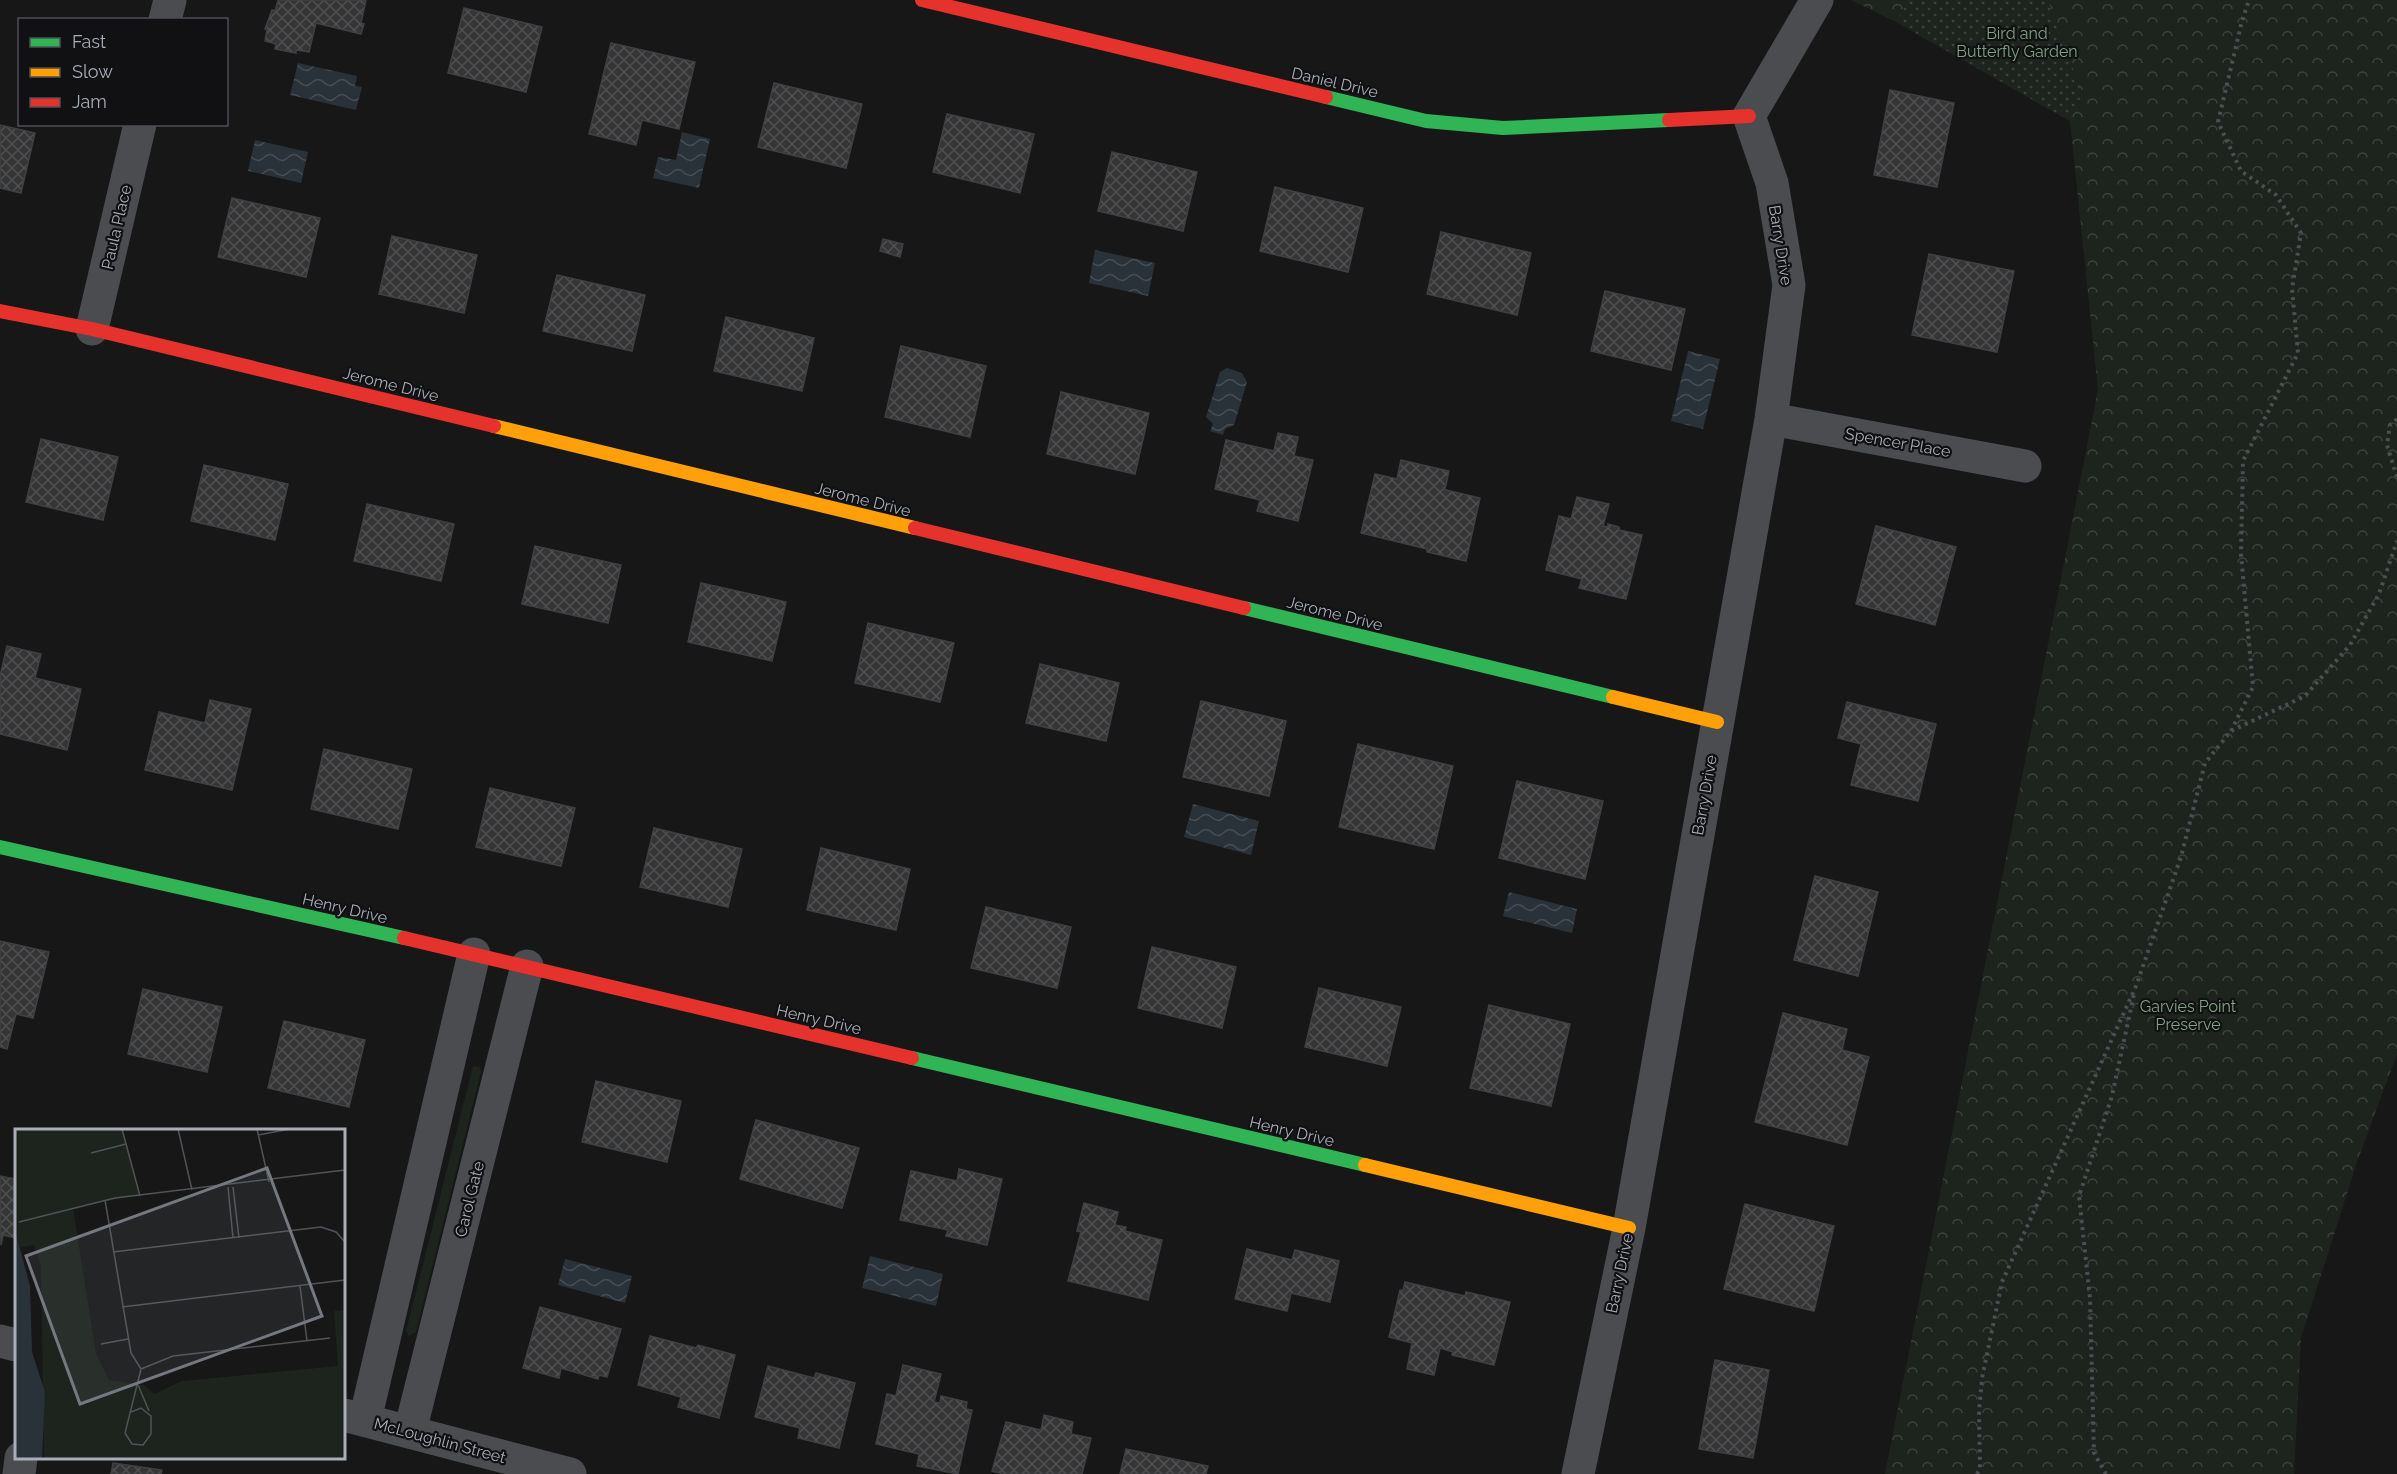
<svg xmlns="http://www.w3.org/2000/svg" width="2397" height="1474" viewBox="0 0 2397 1474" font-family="Raleway,sans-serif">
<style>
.grass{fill:#1d241e}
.park{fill:url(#park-crowns)}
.garden{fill:url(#garden-dots)}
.water{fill:url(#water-waves)}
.building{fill:url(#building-cross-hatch);stroke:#3f4043;stroke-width:1.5}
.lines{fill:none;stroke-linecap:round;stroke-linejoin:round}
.path{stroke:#4d4e52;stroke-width:4;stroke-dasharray:3 4.5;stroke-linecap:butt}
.street{stroke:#4b4c50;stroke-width:33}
.fast{stroke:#30b455;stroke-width:14}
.slow{stroke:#ff9f0a;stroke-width:14}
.jam{stroke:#e5322d;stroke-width:14}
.labels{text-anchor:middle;stroke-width:4.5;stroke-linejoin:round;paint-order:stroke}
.park-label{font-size:16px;fill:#7fa381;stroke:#111113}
.street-label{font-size:16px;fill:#a8adb8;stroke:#111113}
.inset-road{fill:none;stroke:#515357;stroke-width:1.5}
.view{fill:#757880;fill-opacity:0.15;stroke:#757880;stroke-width:3}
.inset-edge{fill:none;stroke:#a8adb8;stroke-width:3}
</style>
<defs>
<pattern id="park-crowns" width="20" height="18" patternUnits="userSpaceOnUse" patternTransform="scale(1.5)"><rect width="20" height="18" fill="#1d241e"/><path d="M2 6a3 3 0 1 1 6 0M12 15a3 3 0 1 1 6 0" fill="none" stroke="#3b413d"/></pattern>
<pattern id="garden-dots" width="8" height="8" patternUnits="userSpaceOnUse" patternTransform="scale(1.5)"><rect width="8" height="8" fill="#1d241e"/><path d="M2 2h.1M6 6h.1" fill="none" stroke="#3b413d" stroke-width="1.8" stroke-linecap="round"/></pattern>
<pattern id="water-waves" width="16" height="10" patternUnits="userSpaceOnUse" patternTransform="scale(1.5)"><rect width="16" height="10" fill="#2a3239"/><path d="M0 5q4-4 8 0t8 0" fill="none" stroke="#464d54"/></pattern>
<pattern id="building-cross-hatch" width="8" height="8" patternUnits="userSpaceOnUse" patternTransform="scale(1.5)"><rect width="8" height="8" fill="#353536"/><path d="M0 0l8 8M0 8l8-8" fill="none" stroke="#4f5051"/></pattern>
</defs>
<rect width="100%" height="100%" fill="#171717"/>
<path class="grass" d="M473,1066l7,1 1,5 -65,260 -7,4 -3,-5z"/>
<path class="park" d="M1851,0h546v1054l-40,108 -56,176 -7,136h-409l213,-1084 -28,-269 -174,-99z"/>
<path class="garden" d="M1908,0h140l34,94 -12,27 -174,-99z"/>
<path class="water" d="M298,63l59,13 -2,10 7,1 -6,23 -66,-15z
M682,132l28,7 -11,49 -46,-10 5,-21 18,3z
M255,140l53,12 -7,31 -53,-12z
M1095,250l60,13 -7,33 -59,-13z
M1688,351l32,8 -17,70 -32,-8z
M1227,368l15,5 5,9 -13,43 -9,4 -2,6 -13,-4 3,-7 -7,-7 14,-45z
M1193,804l66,17 -8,34 -67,-18z
M1509,892l68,17 -5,24 -69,-17z
M870,1256l73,18 -7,32 -74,-18z
M565,1259l67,17 -7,27 -67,-18z"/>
<path class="building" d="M278,0h88l-5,23 3,1 -3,10 -45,-11 -7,29 -13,-2v3l-21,-4 1,-5 -11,-3 2,-11 -2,-1 7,-19 3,1z
M464,8l78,19 -16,65 -78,-19z
M611,43l84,19 -16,67 -37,-9 -6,25 -47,-11z
M774,83l88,21 -16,64 -88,-21z
M1890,90l64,13 -17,84 -63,-12z
M947,114l87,20 -14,59 -87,-21z
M0,125l35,8 -14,60 -21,-5z
M1112,152l85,20 -14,59 -85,-20z
M1275,187l88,21 -15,64 -88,-21z
M232,198l88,20 -14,59 -88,-20z
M1441,232l90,21 -14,62 -90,-21z
M392,236l85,19 -13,58 -85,-19z
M883,239l20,5 -3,13 -20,-6z
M1929,254l85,17 -17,81 -85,-17z
M557,275l88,20 -13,56 -89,-20z
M1605,291l80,18 -14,61 -80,-19z
M726,317l88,21 -12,53 -88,-20z
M901,346l85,20 -16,71 -85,-20z
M1061,392l88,21 -14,61 -88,-20z
M1278,433l20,4 -4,19 19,4 -15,61 -41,-10 3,-11 -45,-11 11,-49 48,11z
M41,439l77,18 -15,63 -77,-18z
M1401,460l48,11 -4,18h-3l38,9 -14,63 -39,-9v-3l-66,-16 14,-59 22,5z
M204,465l84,19 -13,56 -84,-19z
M1577,497l32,7 -6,22 5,1v-3l11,3v3l23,5 -16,64 -47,-11 3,-9 -36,-9 13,-54 12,3z
M367,504l87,20 -13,57 -87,-20z
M1876,526l80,21 -21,78 -79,-21z
M535,546l86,19 -13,58 -86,-19z
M701,583l85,19 -14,59 -84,-19z
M868,623l86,20 -14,59 -85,-19z
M7,646l34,8 -6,24 46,11 -14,61 -67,-16v-58z
M1040,664l79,19 -13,58 -80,-18z
M210,700l41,9 -19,81 -87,-20 14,-58 46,11z
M1201,701l85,20 -17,75 -86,-19z
M1847,702l89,22 -18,77 -67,-16 10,-41 -23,-6z
M1358,744l95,22 -19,83 -95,-22z
M324,749l88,20 -14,60 -87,-20z
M1517,781l86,20 -18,78 -86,-21z
M490,788l85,20 -14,58 -85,-19z
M654,828l88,21 -14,58 -88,-20z
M821,848l89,21 -14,61 -89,-20z
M1815,876l63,16 -20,84 -64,-16z
M986,907l85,20 -14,61 -86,-20z
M0,941l49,11 -16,66 -17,-4 -9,35 -7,-2z
M1152,947l84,20 -14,61 -84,-20z
M1319,988l82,19 -14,59 -82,-19z
M143,989l79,18 -15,65 -79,-18z
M1489,1005l81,19 -19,82 -81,-18z
M1783,1013l64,16 -5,21 27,7 -22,88 -92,-23z
M284,1021l81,19 -16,67 -81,-19z
M596,1081l85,20 -14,61 -85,-20z
M756,1120l103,28 -17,60 -102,-29z
M959,1169l43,10 -15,66 -41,-9 2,-6 -48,-10 11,-49 46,10z
M16,1171v67l-13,-3 -2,10 -1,-69 15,3z
M1084,1203l34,9 -3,13 11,2 -1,4 37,9 -14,60 -80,-19 13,-49 -4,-1z
M1745,1204l89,22 -20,85 -90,-22z
M1247,1249l45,11 3,-10 44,11 -9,41 -39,-9 -4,18 -52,-12z
M1405,1282l60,14 1,-4 44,10 -16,63 -42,-10 1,-3 -13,-4 -6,27 -27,-6 5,-26 -23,-6 11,-47 3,1z
M540,1307l81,22 -14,48 -8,-2 -1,4 -37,-11 -2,10 -36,-10z
M650,1336l46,12 2,-3 37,10 -16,63 -41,-11 3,-10 -43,-12z
M1715,1360l54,10 -16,88 -54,-9z
M903,1365l38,9 -7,28 6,1 1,-7 26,6 -1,7 6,1 -14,64 -41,-8 2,-12 -43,-10 11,-50 9,2z
M768,1366l46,12 2,-5 39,10 -16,65 -41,-10 2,-10 -45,-11z
M1044,1415l29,7 -2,12 20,4 -9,36h-79l-11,-3 14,-49 35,8z
M1126,1449l82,17 -2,8h-86z
M113,1463l49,7 -1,4h-50z"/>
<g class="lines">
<path class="path" d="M2397,419l-7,6 -3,20 10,32
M2231,731l22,-44 -12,-133 2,-93 55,-108 -6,-64 9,-56 -25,-38 -35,-24 -23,-49 24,-101 7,-21
M1977,1474l3,-6 -1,-57 3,-33 20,-96 134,-296 45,-129 24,-94 26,-32 74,-35 45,-51 29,-51 18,-53
M2106,1474l-12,-21 -4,-155 -11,-102 33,-100 22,-102"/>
<path class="street" d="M165,20l5,-20
M92,329l48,-205
M1771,419l254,47
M0,1341l16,4
M344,1415l226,59
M365,1420l109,-466
M410,1431l117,-465
M19,1474l2,-16
M1578,1474l51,-246 142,-809 18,-134 -17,-102 -23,-67 68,-116"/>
<path class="fast" d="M1326,97l100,24 77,7 166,-8
M1244,608l369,89
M0,847l404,91
M912,1058l453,107"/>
<path class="slow" d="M494,426l421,102
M1613,697l104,25
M1365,1165l264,63"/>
<path class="jam" d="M922,0l404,97
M1669,120l80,-4
M0,311l92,18 402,97
M915,528l329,80
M404,938l508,120"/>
</g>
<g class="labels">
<g class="park-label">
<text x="2017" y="39">Bird and<tspan x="2017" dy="18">Butterfly Garden</tspan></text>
<text x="2188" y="1012">Garvies Point<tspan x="2188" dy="18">Preserve</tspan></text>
</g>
<g class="street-label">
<text transform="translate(1335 82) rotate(13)" y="6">Daniel Drive</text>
<text transform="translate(116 227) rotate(-77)" y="6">Paula Place</text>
<text transform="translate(1781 245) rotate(81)" y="6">Barry Drive</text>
<text transform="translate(391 384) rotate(14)" y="6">Jerome Drive</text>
<text transform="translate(1898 442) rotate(10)" y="6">Spencer Place</text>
<text transform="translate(863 499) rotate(14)" y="6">Jerome Drive</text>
<text transform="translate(1335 613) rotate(14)" y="6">Jerome Drive</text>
<text transform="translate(1704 795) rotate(-80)" y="6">Barry Drive</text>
<text transform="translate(345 908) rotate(13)" y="6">Henry Drive</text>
<text transform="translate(819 1019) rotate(13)" y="6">Henry Drive</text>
<text transform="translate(1292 1131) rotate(13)" y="6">Henry Drive</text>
<text transform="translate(469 1199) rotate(-76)" y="6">Carol Gate</text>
<text transform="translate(1619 1273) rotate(-78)" y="6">Barry Drive</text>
<text transform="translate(440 1440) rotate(15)" y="6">McLoughlin Street</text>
</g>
</g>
<g transform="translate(15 1129)">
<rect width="330" height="330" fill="#171717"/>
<path d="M0,0h107l17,66 -66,13 23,146 13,26 35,5 10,9 28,-13 156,-15 -4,-55 11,-1v149h-301l-3,-193 -7,-21 -14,2 -5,-17z" fill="#1d241e"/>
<path d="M94,251l21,4 -2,12 -11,-3z" fill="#1d241e"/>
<path d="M0,101l15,56 2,66 13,40 -3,67h-27z" fill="#2a3239"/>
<path class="inset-road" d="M107,0l18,67M163,0l14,61M242,0l12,53M243,6l32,-6M76,24l35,-9M213,58l5,51M218,58l6,51M90,71l26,153 10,16M4,93l96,-24 230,-28M98,123l208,-25 15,5 9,10M285,157l7,55M107,178l223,-27M86,215l27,-5M126,240l32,-13 157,-18M123,256l11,26M116,283l10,-4 10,8v18l-8,11 -11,-1 -7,-11 16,-64"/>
<path class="view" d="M252,39l55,148 -242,88 -54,-148z"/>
<rect width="330" height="330" class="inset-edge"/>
</g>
<rect x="18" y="18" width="210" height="108" fill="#111113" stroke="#4d4f55" stroke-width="1.5"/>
<rect x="30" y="38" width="30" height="9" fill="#30b455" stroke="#4d4f55" stroke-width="1.5"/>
<text x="72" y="48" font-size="18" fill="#a8adb8">Fast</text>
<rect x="30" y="68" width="30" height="9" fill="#ff9f0a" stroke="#4d4f55" stroke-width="1.5"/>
<text x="72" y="78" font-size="18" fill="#a8adb8">Slow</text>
<rect x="30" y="98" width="30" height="9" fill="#e5322d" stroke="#4d4f55" stroke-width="1.5"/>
<text x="72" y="108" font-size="18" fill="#a8adb8">Jam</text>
</svg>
